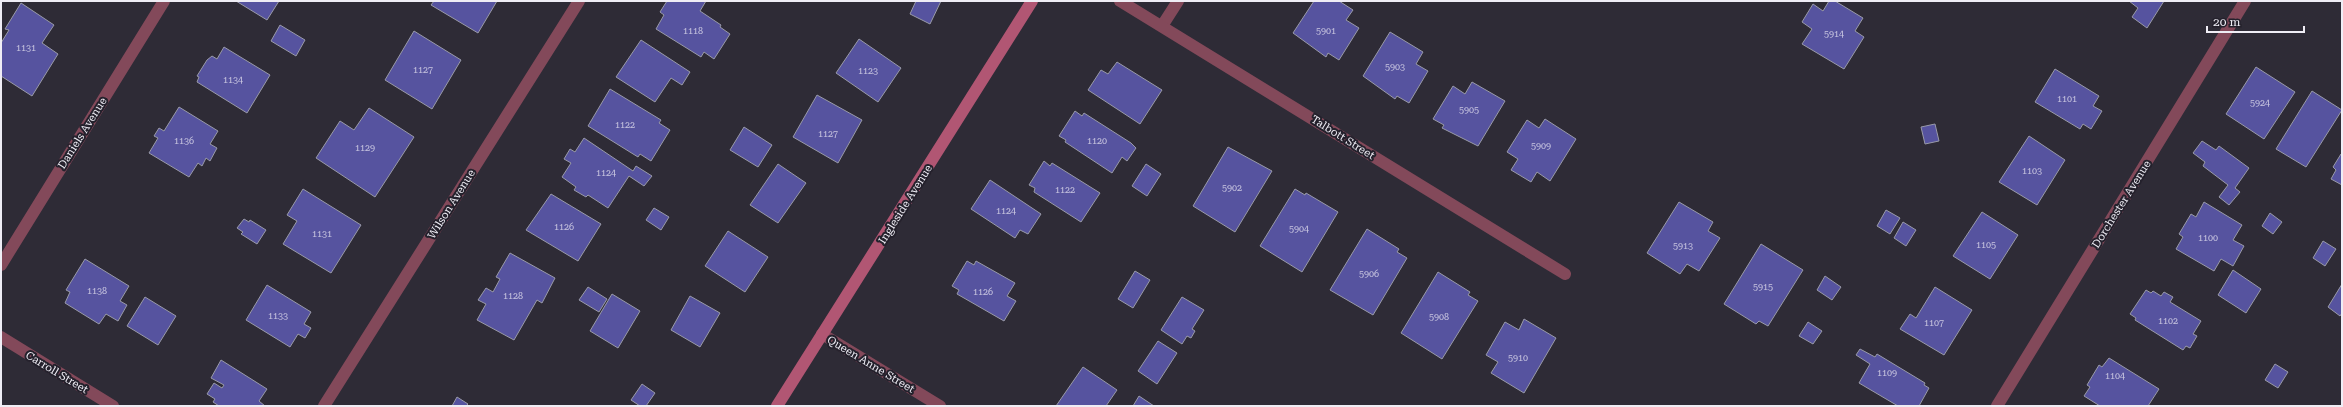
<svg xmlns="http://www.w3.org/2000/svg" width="2343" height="407" viewBox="0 0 2343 407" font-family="'Roboto Serif',serif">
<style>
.building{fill:#56539f;stroke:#999aa8}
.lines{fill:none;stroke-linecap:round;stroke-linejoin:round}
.lane{stroke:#83495a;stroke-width:12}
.street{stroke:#83495a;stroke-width:12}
.secondary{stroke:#b15673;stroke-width:12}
.labels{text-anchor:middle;stroke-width:4;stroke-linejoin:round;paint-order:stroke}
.number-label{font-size:9px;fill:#c9c6e0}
.street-label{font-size:11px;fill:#efedf5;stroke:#24212c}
</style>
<rect width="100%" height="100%" fill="#2e2b36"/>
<path class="building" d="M236,1h43l-12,19z
M434,1h63l-19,32 -47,-28z
M667,1h39l-6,10 21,14 -1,2 10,7 -16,25 -10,-7 -3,5 -45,-28 8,-14 -4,-3z
M916,1h25l-11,23 -20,-10z
M1314,1h25l14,9 -7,10 13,8 -20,32 -11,-7 -2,4 -33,-24z
M1829,1h6l28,17 -8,13 9,6 -20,32 -42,-25 10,-15 -10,-7 11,-18 10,7z
M2129,1h35l-17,27 -15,-11 6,-9z
M21,3l33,22 -12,18 16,11 -26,42 -31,-20v-33l8,-13 -4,-1z
M280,25l25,15 -9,16 -25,-15z
M414,31l47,29 -29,49 -47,-29z
M1390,32l33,20 -7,12 12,7 -19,32 -12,-7 -2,3 -32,-23z
M859,39l42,29 -23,34 -42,-29z
M641,40l49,32 -8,13 -11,-7 -16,24 -39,-25z
M224,47l46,28 -23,38 -50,-31 2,-5 -2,-1 10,-16 5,-4 5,3z
M1117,62l45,28 -22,34 -52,-34 13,-20 7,4z
M2256,67l39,25 -31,47 -38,-25z
M2055,69l44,27 -6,10 9,5 -11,18 -8,-5 -3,5 -45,-27z
M1472,82l33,19 -27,45 -36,-18 2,-3 -11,-6 20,-33 12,8z
M610,89l51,31 -2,3 11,7 -19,31 -11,-7 -2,3 -50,-31z
M2312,91l30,19 -36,57 -30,-18z
M817,95l45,25 -24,43 -45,-26z
M179,107l39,24 -8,13 7,4 -7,13 -4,-3 -4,8 -4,-3 -9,14 -40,-24 9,-15 -4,-2 5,-8 5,3z
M369,108l45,29 -39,60 -59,-39 24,-37 14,9z
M1075,111l7,5 2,-3 47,30 5,5 -9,13 -5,-4 -10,16 -47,-31 1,-2 -7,-4z
M1545,119l31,20 -26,42 -13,-9 -6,10 -20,-12 7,-11 -11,-7 20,-32 12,8z
M1935,124l4,17 -14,3 -4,-17z
M744,127l28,18 -14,22 -28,-17z
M2029,136l36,24 -28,45 -38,-23z
M584,138l49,33 3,-5 16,10 -8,10 -15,-10 -21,32 -20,-13 -2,2 -12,-7 2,-3 -14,-10 9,-14 -7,-4 6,-10 5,3z
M2202,141l14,9 3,-4 30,22 -14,20 5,4 -11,13 -10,-8 9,-12 -25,-19 2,-4 -12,-9z
M1228,147l44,24 -37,61 -42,-26z
M2341,154h1v31l-11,-6 5,-9 -3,-3z
M1044,161l6,5 2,-3 48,30 -19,29 -47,-30 1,-4 -6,-3z
M778,164l28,19 -28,40 -28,-18z
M1146,164l15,10 -14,22 -15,-10z
M990,180l51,34 -13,20 -8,-4 -5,8 -44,-29z
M303,189l58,36 -30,48 -48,-29 14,-23 -10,-6z
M1295,189l10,6 1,-2 32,19 -36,60 -42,-26z
M551,194l50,30 -23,37 -52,-31z
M1679,202l34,20 -5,9 12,7 -21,33 -12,-7 -7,10 -33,-21z
M2204,202l38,23 -9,15 11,6 -11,20 -12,-7 -7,12 -38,-22 7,-12 -4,-3 12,-20 5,3z
M654,208l15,9 -8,13 -15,-10z
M1886,210l14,8 -10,16 -13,-8z
M1982,212l36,23 -28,44 -37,-23z
M2270,213l12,9 -9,12 -11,-8z
M244,219l5,3 1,-2 16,10 -9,14 -16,-10 2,-2 -6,-4z
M1903,222l13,8 -10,16 -12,-8z
M1367,229l32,20 -2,3 10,6 -34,57 -43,-25z
M728,231l40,26 -23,35 -40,-26z
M2323,241l13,8 -11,17 -12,-8z
M1761,244l42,26 -35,56 -9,-5 -3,3 -32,-20z
M510,253l45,25 -13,25 -5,-3 -23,40 -37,-20 9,-16 -8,-4 8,-12 7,4 7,-13 -4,-2z
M85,259l44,27 -9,15 7,4 -9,16 -12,-7 -7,10 -34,-21 5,-11 -4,-2z
M967,261l7,4 2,-4 39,22 -8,13 9,5 -12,20 -47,-27 2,-4 -7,-4z
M2233,270l28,19 -15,24 -28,-18z
M1135,271l15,9 -17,28 -15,-9z
M1438,272l32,20 -2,3 10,6 -36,58 -41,-26z
M1825,276l16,11 -9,13 -15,-10z
M2342,284v29l-2,3 -12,-9z
M267,285l44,27 -7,12 7,4 -6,10 -7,-4 -8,13 -44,-27z
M588,287l19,12 -8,13 -20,-12z
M1935,287l37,23 -28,45 -44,-26 10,-15 6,4z
M2146,290l5,3 2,-2 8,5 3,-4 9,5 -3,5 31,19 -8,13 4,2 -7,12 -4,-2 -3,4 -48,-30 1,-2 -6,-4z
M612,294l28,17 -22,37 -28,-17z
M690,296l30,17 -20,34 -29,-17z
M145,297l31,19 -18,29 -31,-19z
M1182,297l22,13 -12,19 3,2 -4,7 -4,-2 -5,8 -21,-14z
M1524,319l32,19 -32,55 -33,-20 7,-11 -12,-7 19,-33 14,8z
M1808,322l14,9 -9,13 -14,-8z
M1158,341l19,12 -20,31 -19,-13z
M1860,349l15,8 2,-3 48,29 -1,2 5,3 -10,18h-21l-39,-23 11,-19 -14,-9z
M2109,358l50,31 -11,17h-48l-16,-10 6,-9 -3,-2 12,-20 3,2z
M221,360l46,29 -8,12 6,5h-46l-6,-4 2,-3 -8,-5 7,-11 8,5 2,-3 -13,-7z
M2275,364l13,8 -10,16 -13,-8z
M1083,367l34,23 -11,16h-50z
M642,384l13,9 -9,13h-6l-9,-6z
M1139,396l15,10h-21z
M457,397l11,7 -2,2h-14z"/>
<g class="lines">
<path class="lane" d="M1162,26l16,-25"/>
<path class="street" d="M1120,1l445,273
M1,265l163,-264
M822,334l118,72
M1,337l112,69
M324,406l255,-405
M1997,406l248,-405"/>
<path class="secondary" d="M777,406l255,-405"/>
</g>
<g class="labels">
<g class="number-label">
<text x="693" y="34">1118</text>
<text x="1326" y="34">5901</text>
<text x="1834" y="37">5914</text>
<text x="26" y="51">1131</text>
<text x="1395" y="70">5903</text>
<text x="423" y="73">1127</text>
<text x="868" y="74">1123</text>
<text x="233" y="83">1134</text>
<text x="2067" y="102">1101</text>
<text x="2260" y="106">5924</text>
<text x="1469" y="113">5905</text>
<text x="625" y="128">1122</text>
<text x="828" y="137">1127</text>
<text x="184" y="144">1136</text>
<text x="1097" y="144">1120</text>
<text x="1541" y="149">5909</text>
<text x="365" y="151">1129</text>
<text x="2032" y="174">1103</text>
<text x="606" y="176">1124</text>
<text x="1232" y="191">5902</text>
<text x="1065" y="193">1122</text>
<text x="1006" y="214">1124</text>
<text x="564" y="230">1126</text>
<text x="1299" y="232">5904</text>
<text x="322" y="237">1131</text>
<text x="2208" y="241">1100</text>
<text x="1986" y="248">1105</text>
<text x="1683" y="249">5913</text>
<text x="1369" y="277">5906</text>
<text x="1763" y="290">5915</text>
<text x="97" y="294">1138</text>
<text x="983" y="295">1126</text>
<text x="513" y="299">1128</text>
<text x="278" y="319">1133</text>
<text x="1439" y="320">5908</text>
<text x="2168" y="324">1102</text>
<text x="1934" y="326">1107</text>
<text x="1518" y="361">5910</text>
<text x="1887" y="376">1109</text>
<text x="2115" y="379">1104</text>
</g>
<g class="street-label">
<text transform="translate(82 133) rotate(-58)" y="4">Daniels Avenue</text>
<text transform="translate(1343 137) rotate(32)" y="4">Talbott Street</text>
<text transform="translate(451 204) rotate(-58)" y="4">Wilson Avenue</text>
<text transform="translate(905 204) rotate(-58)" y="4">Ingleside Avenue</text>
<text transform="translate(2121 204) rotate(-58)" y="4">Dorchester Avenue</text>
<text transform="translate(871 364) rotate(31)" y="4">Queen Anne Street</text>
<text transform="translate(57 372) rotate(31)" y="4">Carroll Street</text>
</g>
</g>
<rect width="2343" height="407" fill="none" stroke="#efedf5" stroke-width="4"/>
<path d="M2207 26v6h97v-6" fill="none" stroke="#efedf5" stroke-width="2"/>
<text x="2213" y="26" font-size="12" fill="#efedf5" stroke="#24212c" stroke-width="3" paint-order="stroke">20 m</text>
</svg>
